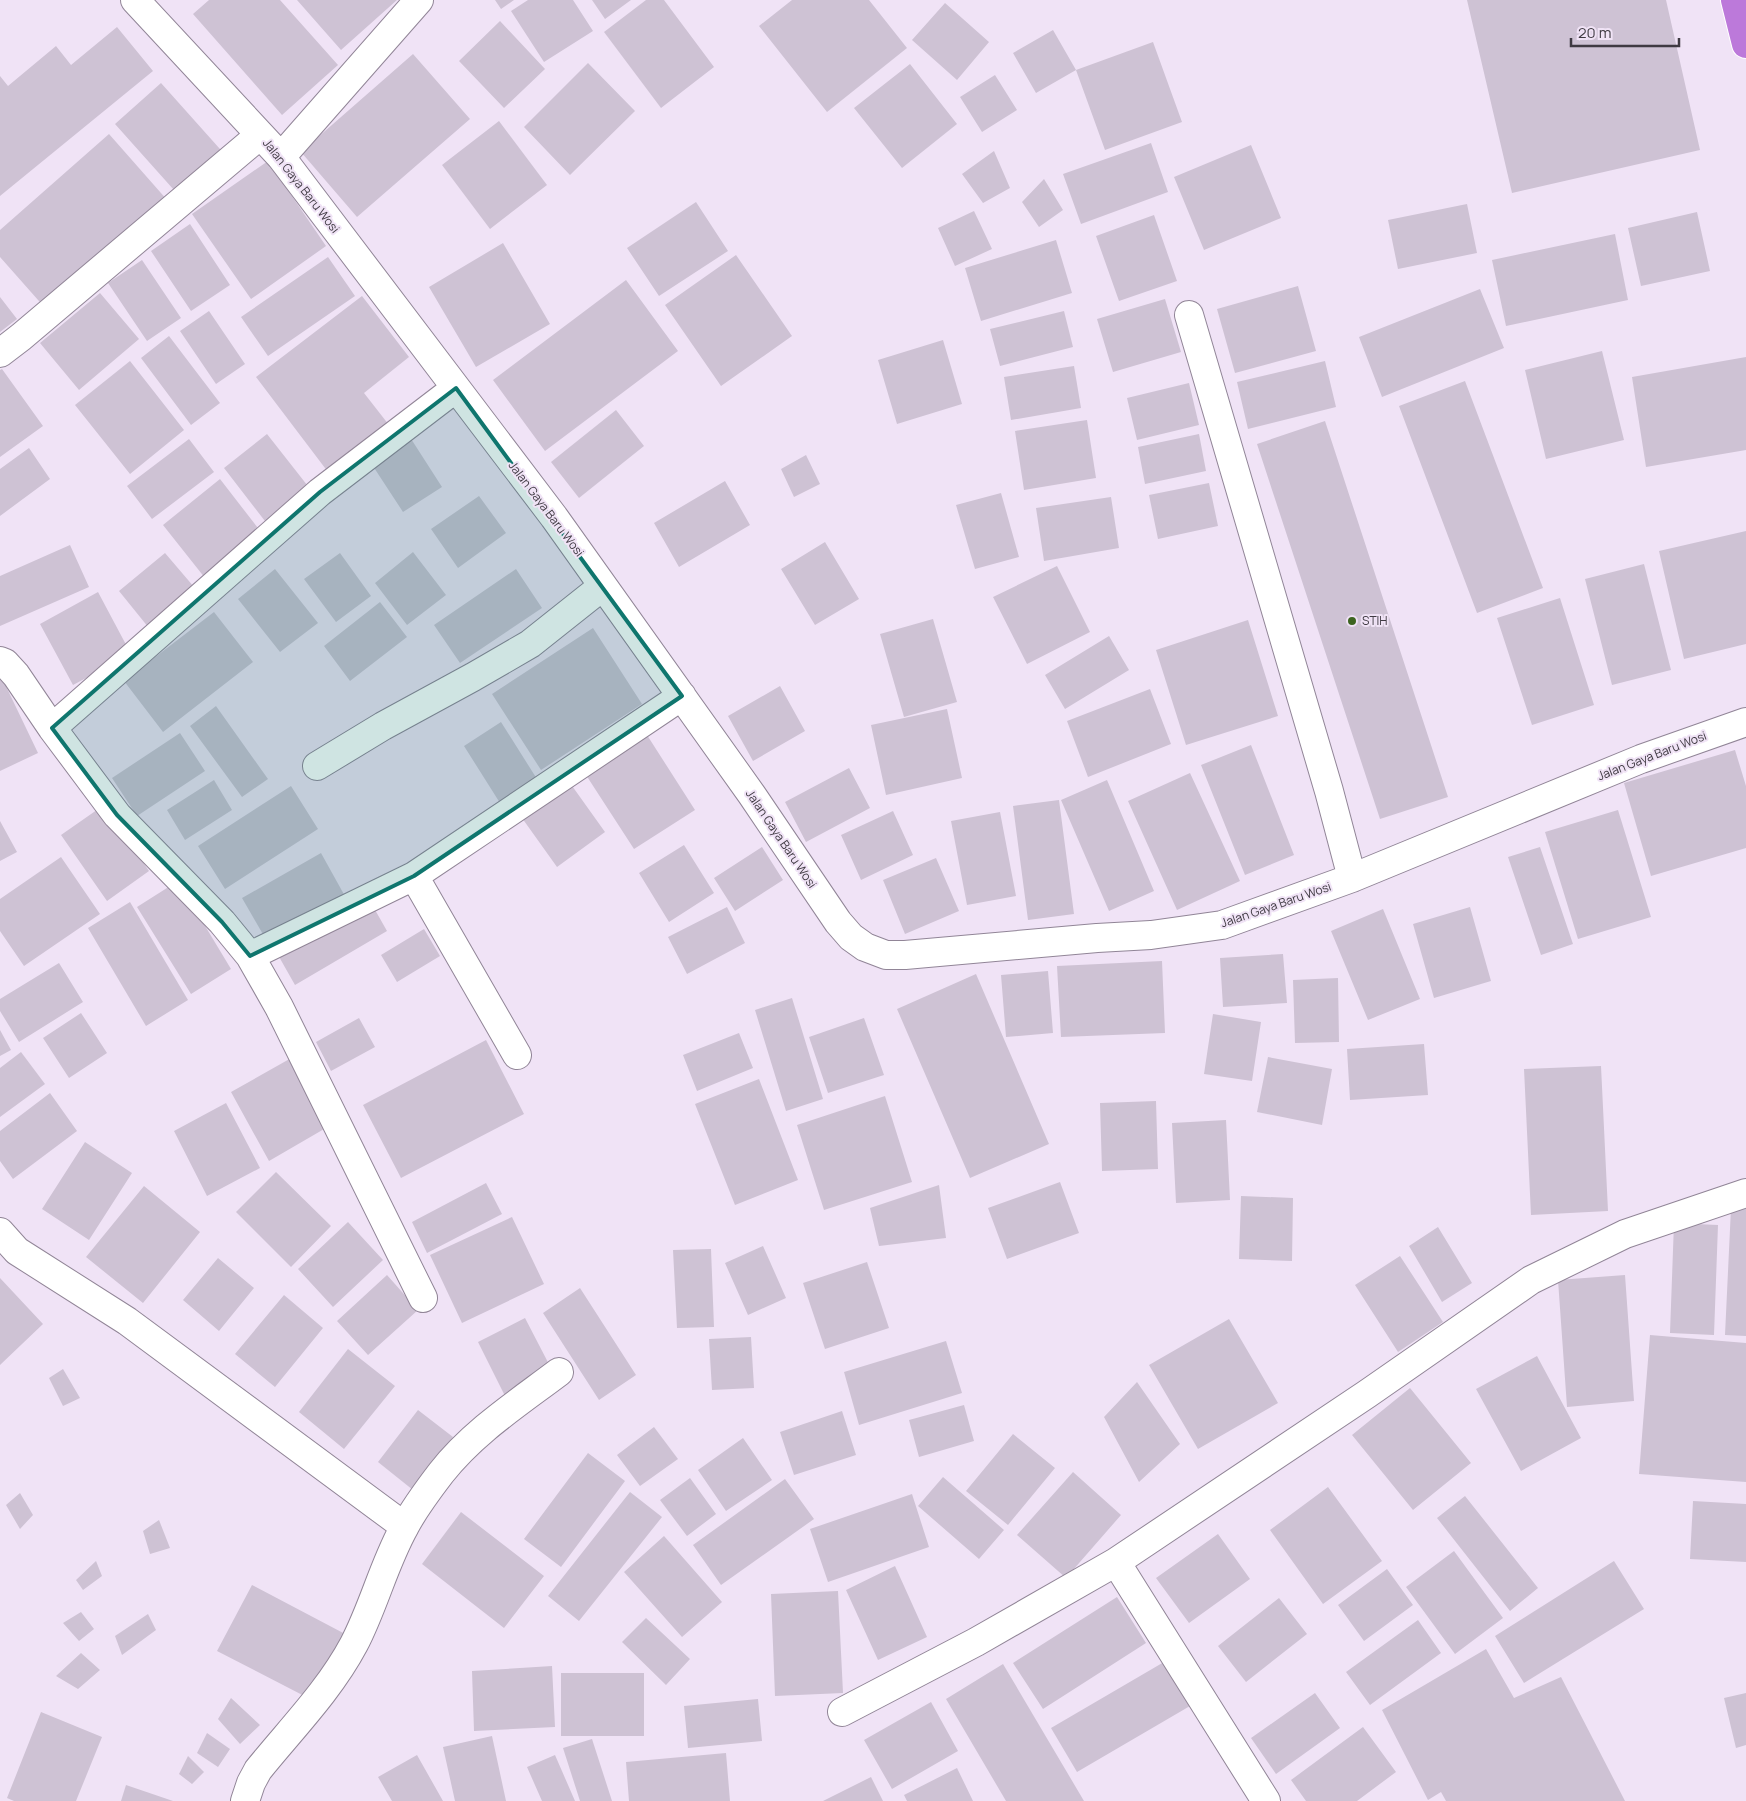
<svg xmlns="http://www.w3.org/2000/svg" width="1746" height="1801" viewBox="0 0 1746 1801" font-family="Manrope,sans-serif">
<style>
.building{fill:#cec2d4}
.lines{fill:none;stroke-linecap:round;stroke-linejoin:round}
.minor-casing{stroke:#918597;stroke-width:30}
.highway-casing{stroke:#fff;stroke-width:30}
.minor{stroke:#fff;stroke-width:28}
.highway{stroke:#bc79da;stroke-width:28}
.marked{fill:#0f766e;fill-opacity:0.2;stroke:#0f766e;stroke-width:4;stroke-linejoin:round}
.poi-dot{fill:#3c641f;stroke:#f0e3f6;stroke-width:2}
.labels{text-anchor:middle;stroke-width:4;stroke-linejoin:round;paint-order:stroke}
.street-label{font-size:12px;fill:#3f3a42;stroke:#f0e3f6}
.poi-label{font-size:12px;fill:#3f3a42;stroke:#f0e3f6;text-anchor:start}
</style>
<rect width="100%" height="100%" fill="#f0e3f6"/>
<path class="building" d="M209,0h71l58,65 -56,50 -89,-101z
M297,0h100l-56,50z
M495,0h19l-13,9z
M528,0h45l20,31 -49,31 -33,-51z
M592,0h39l-26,19z
M646,0h18l50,67 -53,41 -57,-76z
M792,0h77l38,48 -80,64 -68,-86z
M1467,0h199l34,150 -188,43z
M945,3l44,39 -32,38 -45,-40z
M500,21l45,48 -41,39 -45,-47z
M117,27l36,44 -153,125v-120l8,10 48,-40 15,19z
M1053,30l23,40 -40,23 -23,-40z
M1153,42l29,80 -77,28 -29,-80z
M413,54l57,65 -113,98 -56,-65z
M588,63l47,48 -65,64 -46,-48z
M910,64l47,60 -55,44 -48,-60z
M995,75l22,35 -35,22 -22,-35z
M161,83l67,75 -46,41 -67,-75z
M499,121l48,64 -57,44 -48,-64z
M109,134l59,67 -122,108 -46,-52v-27z
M1151,143l17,49 -87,32 -18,-50z
M1251,145l30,73 -77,32 -30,-73z
M994,151l16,37 -27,15 -21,-29z
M268,161l58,85 -75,53 -59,-85z
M1044,179l19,31 -24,17 -17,-25z
M696,202l32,49 -69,45 -32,-48z
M1467,204l10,49 -79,16 -10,-49z
M974,211l18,38 -37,17 -17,-38z
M1697,212l13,59 -69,15 -13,-58z
M1154,215l23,66 -58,20 -23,-65z
M190,224l40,61 -39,26 -40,-60z
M1615,234l13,66 -122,26 -14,-66z
M1056,240l16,53 -91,28 -16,-53z
M503,243l47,81 -74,43 -47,-80z
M736,255l56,81 -71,50 -56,-81z
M328,257l27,39 -87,60 -27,-39z
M142,260l39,58 -34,23 -39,-58z
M626,280l52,71 -133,100 -52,-71z
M1298,286l18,65 -81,22 -18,-64z
M1480,289l24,59 -122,49 -23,-60z
M100,293l39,46 -60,51 -39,-47z
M362,296l47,61 -45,36 25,32 -61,47 -72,-95z
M0,297l17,22 -17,13z
M1165,299l16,53 -68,20 -16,-53z
M209,311l36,53 -29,20 -36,-53z
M1064,311l9,36 -73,19 -10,-37z
M169,336l51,67 -29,22 -50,-67z
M943,340l19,64 -65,20 -19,-64z
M1602,351l22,89 -78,19 -21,-89z
M1746,357v93l-100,17 -14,-90z
M130,361l54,69 -54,44 -55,-69z
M1325,361l11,46 -88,22 -11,-47z
M1074,366l7,42 -70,12 -7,-43z
M2,369l41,57 -43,31v-87z
M1465,381l78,207 -66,25 -78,-207z
M1189,383l10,42 -62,15 -10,-42z
M616,410l28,36 -65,52 -28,-36z
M1087,420l9,58 -72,12 -9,-59z
M1325,421l123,376 -68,22 -123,-375z
M406,431l36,56 -39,25 -36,-55z
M267,434l44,56 -43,35 -44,-57z
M1199,434l7,37 -61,13 -7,-37z
M189,439l25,33 -62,47 -25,-33z
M29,448l21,31 -50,37v-47z
M806,455l14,29 -26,13 -13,-28z
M220,479l41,53 -56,46 -42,-53z
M725,481l25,44 -71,42 -25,-44z
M1209,483l9,43 -60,13 -9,-44z
M1001,493l18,64 -44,12 -19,-64z
M479,496l27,37 -48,35 -27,-39z
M1111,497l8,51 -75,13 -8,-53z
M1746,531v113l-62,15 -25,-108z
M825,542l34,57 -44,26 -34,-56z
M70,545l19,42 -89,39v-50z
M413,552l33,43 -39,30 -32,-42z
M165,553l35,41 -47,39 -34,-42z
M340,553l31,43 -35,26 -32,-43z
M1644,564l27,106 -59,15 -27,-106z
M1057,566l33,66 -63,32 -34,-67z
M275,569l43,54 -38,29 -42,-53z
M516,569l26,39 -82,55 -26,-38z
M98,592l33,62 -58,31 -33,-61z
M1560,598l34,107 -62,20 -35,-107z
M380,602l27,35 -57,44 -26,-35z
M214,612l39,50 -90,70 -39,-51z
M933,619l24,83 -53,15 -24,-83z
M1248,620l30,96 -92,29 -30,-95z
M593,628l49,76 -101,66 -49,-76z
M1109,636l20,34 -64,39 -20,-34z
M2,678l36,75 -38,18v-92z
M780,686l25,45 -52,30 -25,-45z
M1150,689l21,55 -83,33 -21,-56z
M216,706l52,73 -26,18 -52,-71z
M947,709l15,69 -76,17 -15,-70z
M501,722l36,57 -37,24 -36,-57z
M180,733l25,38 -68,45 -25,-38z
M647,735l48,75 -61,39 -48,-74z
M1251,745l43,110 -49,20 -44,-110z
M1735,750l11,36v62l-95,28 -27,-93z
M849,768l21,40 -64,34 -21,-40z
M1190,773l50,108 -63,29 -49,-109z
M214,780l18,30 -47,30 -18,-30z
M1107,780l47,111 -45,20 -48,-111z
M570,783l35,49 -48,35 -35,-49z
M291,786l27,43 -93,60 -27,-43z
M1059,800l15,114 -46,6 -15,-114z
M104,805l45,66 -42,30 -46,-66z
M1618,810l33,107 -73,22 -33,-107z
M893,811l20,44 -52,25 -20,-45z
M1000,812l16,84 -49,9 -16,-84z
M0,821l17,31 -17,9z
M684,845l30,48 -45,29 -30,-49z
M762,847l21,33 -48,31 -21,-33z
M1540,847l33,97 -32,11 -33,-98z
M321,853l25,45 -78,45 -26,-45z
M61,857l39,57 -76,52 -24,-35v-32z
M936,858l23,53 -54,23 -22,-54z
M178,881l53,88 -40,25 -54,-87z
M370,901l17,30 -92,54 -17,-30z
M130,902l58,98 -42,26 -58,-98z
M727,907l18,36 -58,31 -19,-37z
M1470,907l21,74 -57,17 -21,-74z
M1383,909l37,90 -52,21 -37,-89z
M424,929l16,27 -43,26 -16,-27z
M1283,954l4,49 -64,4 -3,-49z
M1162,961l3,72 -104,4 -4,-71z
M59,963l24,39 -64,40 -19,-31v-12z
M1048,971l5,62 -47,4 -5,-62z
M976,974l73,170 -79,34 -73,-169z
M1338,978l1,64 -44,1 -2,-63z
M792,998l31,101 -37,12 -31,-101z
M81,1013l26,40 -38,25 -26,-40z
M1213,1014l48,8 -9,59 -48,-7z
M359,1018l16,29 -44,24 -15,-29z
M864,1018l20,57 -56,18 -19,-56z
M0,1030l11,20 -11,6z
M739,1033l14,35 -56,23 -14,-36z
M486,1040l38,74 -123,64 -38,-73z
M1424,1044l4,51 -78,5 -3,-51z
M21,1052l24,32 -45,33v-49z
M293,1057l38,68 -62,36 -38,-69z
M1268,1057l64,12 -10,56 -65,-13z
M1601,1066l7,145 -77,4 -7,-146z
M759,1079l39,101 -63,25 -40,-101z
M50,1093l27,38 -64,48 -13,-18v-30z
M885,1096l27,86 -88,28 -27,-85z
M1156,1101l2,68 -56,2 -2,-68z
M226,1103l34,65 -53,28 -33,-65z
M1226,1120l4,80 -54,3 -4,-80z
M85,1142l47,31 -43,67 -47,-31z
M276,1172l55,54 -40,41 -55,-55z
M1060,1182l19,51 -72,26 -19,-51z
M486,1183l16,31 -75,39 -15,-31z
M939,1185l7,53 -67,8 -9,-38z
M144,1186l56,46 -57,71 -57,-46z
M1241,1196l52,2 -1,63 -53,-2z
M1731,1208l15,1v127l-21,-1z
M512,1217l32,67 -82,39 -32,-68z
M348,1222l35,38 -50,47 -35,-38z
M1674,1223l44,2 -4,110 -44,-2z
M1438,1227l34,56 -30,19 -33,-56z
M763,1246l23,52 -38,17 -23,-52z
M711,1249l3,78 -37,1 -4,-78z
M1400,1256l43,66 -45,30 -43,-67z
M218,1258l36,30 -35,43 -36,-31z
M867,1262l22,66 -64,21 -22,-66z
M387,1275l31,35 -50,45 -31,-34z
M1625,1275l9,126 -67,6 -9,-127z
M0,1278l43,46 -43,41z
M580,1288l56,87 -37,25 -56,-87z
M284,1295l39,33 -48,59 -40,-33z
M525,1318l28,54 -48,24 -27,-54z
M1229,1319l49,84 -80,46 -49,-84z
M1650,1335l96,8v139l-107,-8z
M751,1337l3,51 -42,2 -3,-51z
M946,1341l16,52 -103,32 -15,-53z
M348,1349l47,37 -51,63 -45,-37z
M1537,1356l44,82 -60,33 -45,-82z
M63,1369l17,29 -17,8 -14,-28z
M1137,1382l43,62 -41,38 -35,-65z
M1410,1388l61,75 -58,47 -61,-75z
M964,1405l10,36 -55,16 -10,-37z
M418,1410l35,27 -40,53 -35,-28z
M842,1411l14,44 -62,20 -14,-43z
M654,1427l24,32 -38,27 -23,-31z
M1013,1434l42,34 -47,57 -42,-34z
M743,1438l29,42 -46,31 -28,-41z
M588,1453l37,28 -64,86 -37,-28z
M1073,1472l48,43 -55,63 -49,-43z
M943,1477l61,53 -25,29 -61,-53z
M690,1478l26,36 -29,22 -27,-36z
M785,1479l29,40 -93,66 -28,-40z
M1328,1487l54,74 -59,43 -53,-74z
M630,1492l32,25 -83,104 -31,-25z
M20,1493l13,22 -13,14 -14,-24z
M912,1494l17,53 -101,35 -18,-53z
M1465,1496l73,92 -28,23 -73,-93z
M1693,1501l53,3v58l-56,-3z
M461,1512l83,64 -40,52 -82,-64z
M159,1520l11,28 -20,6 -7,-23z
M1218,1534l32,45 -61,44 -33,-45z
M664,1536l58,66 -40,35 -58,-65z
M1454,1551l49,67 -48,36 -49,-67z
M96,1561l6,15 -19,14 -7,-10z
M1614,1561l30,48 -120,74 -29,-47z
M895,1566l32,71 -49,23 -32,-70z
M1387,1569l26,36 -49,36 -26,-36z
M252,1585l95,50 -33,66 -97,-50z
M838,1591l5,102 -68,3 -4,-102z
M1117,1597l29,46 -103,66 -30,-46z
M1279,1598l28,36 -61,48 -28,-36z
M81,1612l13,17 -15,12 -16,-18z
M148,1614l8,16 -34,25 -7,-19z
M646,1618l44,41 -24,26 -44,-43z
M1418,1620l23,33 -71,52 -24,-33z
M1486,1649l28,49 47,-21 64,124h-179l-5,-9 -13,8 -46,-90z
M81,1653l19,17 -22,19 -22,-13z
M1164,1662l26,44 -113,66 -26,-44z
M1003,1664l81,137h-78l-60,-102z
M552,1666l3,61 -81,4 -2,-60z
M561,1673h83v63h-83z
M1315,1693l25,35 -64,46 -25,-36z
M1746,1693v52l-10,3 -12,-50z
M231,1698l29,27 -20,19 -22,-25z
M758,1699l4,42 -74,7 -4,-42z
M931,1702l27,49 -66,38 -28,-49z
M41,1712l61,25 -26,64h-62l-7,-3z
M1363,1727l33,45 -39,29h-51l-15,-21z
M207,1733l23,16 -12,18 -21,-14z
M492,1736l14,65h-51l-12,-54z
M592,1739l20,62h-32l-17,-53z
M726,1753l4,48h-101l-3,-39z
M417,1755l26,46h-51l-14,-24z
M555,1755l20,46h-33l-15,-34z
M188,1756l16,16 -12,12 -13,-10z
M957,1768l16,33h-66l-3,-6z
M871,1777l12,24h-60z
M126,1785l47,16h-52z"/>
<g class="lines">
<g class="minor-casing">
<path id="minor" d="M135,0l146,157 273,360 198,278 86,127 13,15 14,10 21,8h19l192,-17 54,-3 71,-10 130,-47 289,-119 105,-37
M281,157l138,-157
M1189,315l140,476 23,87
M0,353l21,-16 239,-202
M0,661l5,2 11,12 36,53 65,87 105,107 28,34 29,51 144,291
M52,728l268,-236 136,-104
M317,766l66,-40 90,-49 57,-33 73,-58
M414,876l103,179
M250,956l164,-80 268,-180
M0,1232l17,19 110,70 277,205
M842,1712l134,-70 140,-80
M245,1801l6,-18 7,-13c33,-41 71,-79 96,-126 20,-38 30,-81 51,-118 10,-19 23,-36 36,-53 32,-41 77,-70 118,-101
M1266,1801l-150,-239 251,-168 164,-114 94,-46 121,-41"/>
</g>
<g class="highway-casing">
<path id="highway" d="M1735,0l11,44"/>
</g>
<use href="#minor" class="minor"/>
<use href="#highway" class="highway"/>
</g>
<path class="marked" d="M456,388l226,308 -268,180 -164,80 -28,-34 -105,-107 -65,-87 268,-236z"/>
<circle class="poi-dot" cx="1352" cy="621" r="5"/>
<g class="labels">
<g class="street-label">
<text transform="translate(301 186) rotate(52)" y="4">Jalan Gaya Baru Wosi</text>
<text transform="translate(546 509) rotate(53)" y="4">Jalan Gaya Baru Wosi</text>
<text transform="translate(1652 756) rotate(-21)" y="4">Jalan Gaya Baru Wosi</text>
<text transform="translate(781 839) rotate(56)" y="4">Jalan Gaya Baru Wosi</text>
<text transform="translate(1276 905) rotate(-19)" y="4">Jalan Gaya Baru Wosi</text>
</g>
<g class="poi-label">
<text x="1362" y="625">STIH</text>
</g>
</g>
<path d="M1571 38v8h108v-8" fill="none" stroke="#3f3a42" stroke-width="2.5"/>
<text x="1578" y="38" font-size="15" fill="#3f3a42" stroke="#f0e3f6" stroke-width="4" paint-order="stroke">20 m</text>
</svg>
